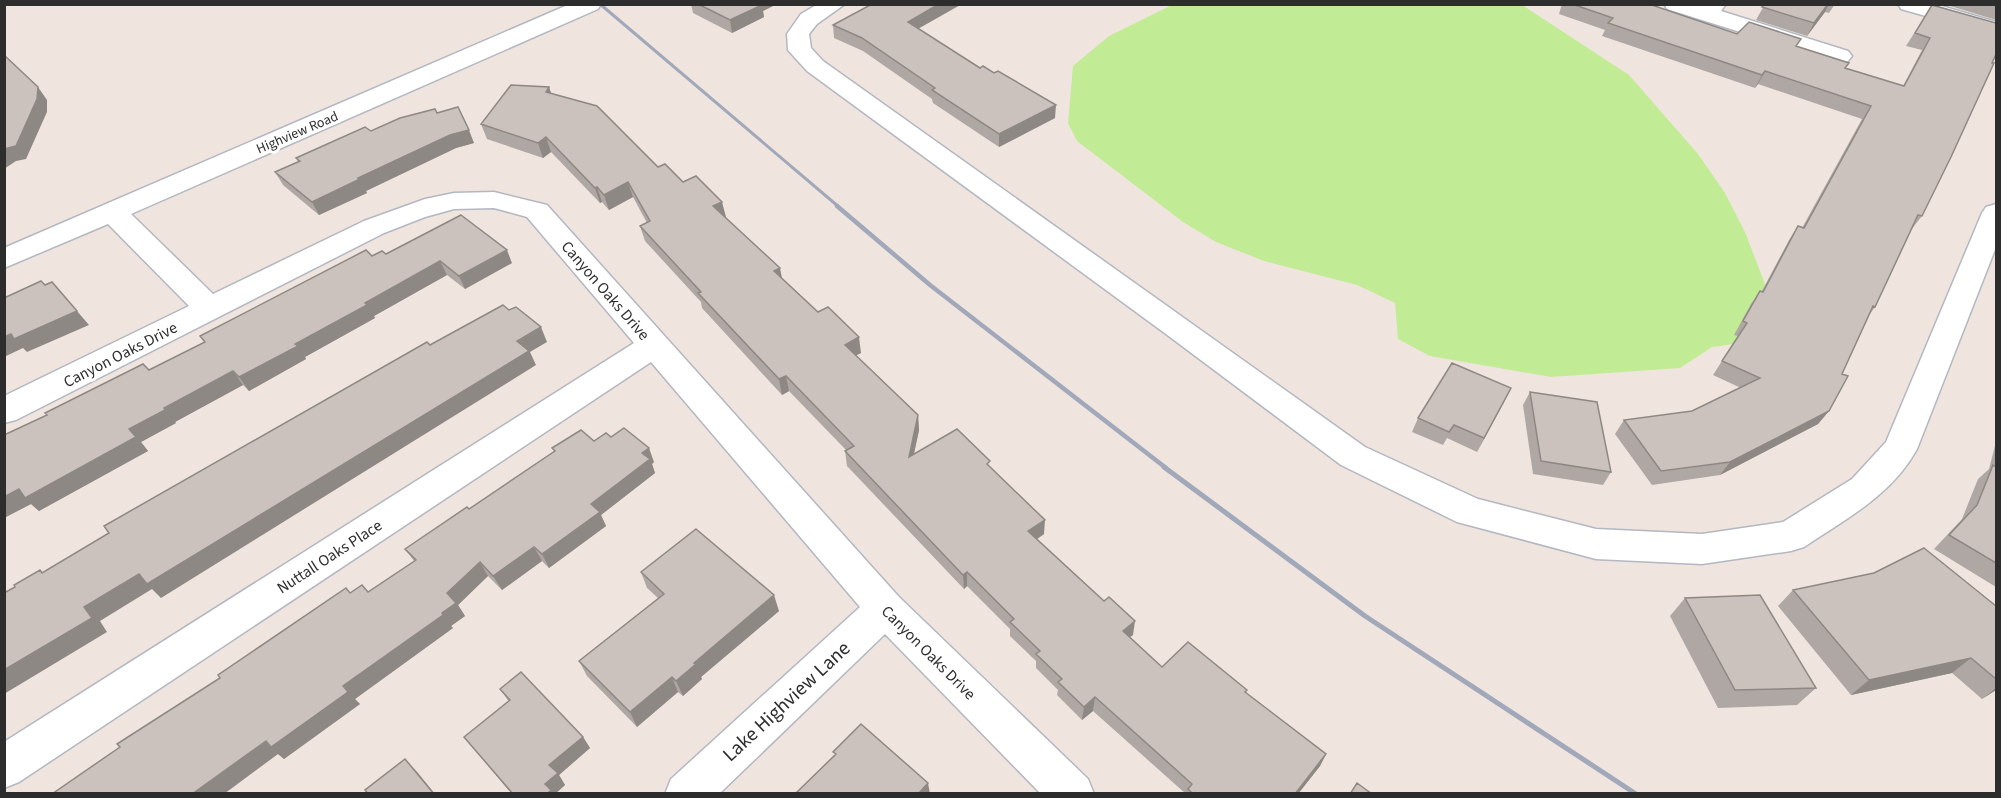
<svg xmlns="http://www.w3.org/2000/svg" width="2001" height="798" viewBox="0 0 2001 798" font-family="'Source Sans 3',sans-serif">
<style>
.green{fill:#c2eb95}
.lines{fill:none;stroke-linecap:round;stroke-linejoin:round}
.minor-casing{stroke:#b2b7c2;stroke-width:3}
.minor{fill:#fff;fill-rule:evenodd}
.rail-far2{stroke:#a0a8b9;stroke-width:3}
.rail-far1{stroke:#a0a8b9;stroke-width:4.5}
.rail{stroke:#a0a8b9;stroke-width:5}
.wall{fill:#afa7a3}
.shaded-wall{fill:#8e8884}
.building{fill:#cbc2bd;stroke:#8e8884;stroke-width:1.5}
.labels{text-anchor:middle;stroke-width:6;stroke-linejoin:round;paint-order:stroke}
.far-street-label{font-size:14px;fill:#2d2d2d;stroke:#fff}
.street-label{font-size:16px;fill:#2d2d2d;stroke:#fff}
.near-street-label{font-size:20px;fill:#2d2d2d;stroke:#fff}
</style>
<rect width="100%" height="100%" fill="#f0e5de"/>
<path class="green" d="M1172,5h350l107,70 69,79 27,39 20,39 25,65 -29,46 -29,4 -32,21 -129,9 -121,-21 -32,-17 -3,-36 -38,-18 -93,-24 -48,-19 -33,-20 -106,-81 -9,-18 5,-57 36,-30z"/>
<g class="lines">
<g class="minor-casing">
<path id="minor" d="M570,4h31l-3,5 -467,205 82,80 151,-73 61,-22 29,-6 40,-1 53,13 352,392 189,182 6,15h-53l-156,-160 -166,160h-54l6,-15 189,-172 -209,-245 -632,420 -15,6v-46l630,-399 -107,-126 -33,-9 -40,1 -29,8 -41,16 -368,187 -12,3v-27l185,-90 -81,-82 -104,44v-20z
M818,4h27l-28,20 -8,10 2,14 12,13 542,386 113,52 118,30 106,5 81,-12 69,-43 34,-37 96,-229 4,-6 10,-3v43l-79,202c-25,46 -71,70 -113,98l-13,4 -89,13 -106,-5 -139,-37 -116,-57 -175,-131 -359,-263 -19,-21 -1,-16 14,-20z
M1664,4h62l-5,7 127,40 4,5 -4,5 -8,2 -8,-2 -165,-52z
M1898,4h37l61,18v14l-95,-27z"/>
</g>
<use href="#minor" class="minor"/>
<path class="rail-far2" d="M600,4l239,203"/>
<path class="rail-far1" d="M837,206l93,79 236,183"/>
<path class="rail" d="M1164,467l201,149 271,178"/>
</g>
<path class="wall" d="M691,4h86l-14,7 1,6 -32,16 -39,-20z
M1562,4h92l-1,2 84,28 60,12 49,22 57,18 19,-36 -16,-4 26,-41 60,58 -70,153 -11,14 -36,77 -5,7 -28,60 -13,37 -11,13 -98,51 -68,10 -37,-51 9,-14 68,-9 49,-23 -28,-13 25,-39 -4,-1 17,-31 9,-13h2l27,-51 9,-14 4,2 60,-109 -104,-35 -3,4 -153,-52 3,-6 -46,-16z
M1765,4h70l-6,9 -4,-1 -18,24 -51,-16z
M1944,4h52v16z
M833,25l86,4 136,89 -56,29 -66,-44 -1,-4 -69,-48 -29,-13z
M549,87l2,6 107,74 25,15 43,35h-1l57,61 79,75 -5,2 62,60 1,15 -5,24 76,13 54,67 -7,5 96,96 -3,2 32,30 85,23 -1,3 80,61 -6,12 -22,28h-112l-93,-83 -11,9 -25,-25 1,-5 -22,-22v-7l-26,-25v-7l-43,-43 -3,3 -117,-123 -2,-15 1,-1 -57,-59 -7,4 -80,-87 -1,-6 -56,-61 -5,-15 7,-3 -14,-26 -24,13 -7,-8 -2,1 -49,-51 -8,6 -56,-19 -6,-15z
M437,113l37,30 -18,5 -90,43 1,2 -48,22 -36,-30 -8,-13 23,-10 -2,-4 75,-27z
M386,254l126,9 -47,26 -18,-14 -73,41 1,2 -70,39 1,2 -57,32 -6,-6 -68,37 1,1 -35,19 7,9 -109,60 -8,-7 -27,14v-83l145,-65 55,-28 -4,-6 172,-80z
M1511,388l-34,64 -30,-14 -4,7 -31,-13 6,-14z
M1530,392l81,80 -8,13 -70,-11 -10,-69z
M611,437l43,25 -2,2 3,9 -54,42 5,11 -57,42 -7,-7 -40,29 -14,-14 -30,29 7,11 -14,10 2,2 -98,71 5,5 -76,55 -6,-5 -58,-76 130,-85 18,-1 46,-31 -9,-12 64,-40 85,-58 -2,-3 42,-7z
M1996,442v145l-62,-38 28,-30 16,-40 11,-10z
M641,572l138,39 -78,66 1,2 -19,17 -5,-4 -41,35 -50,-51 -8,-15 79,-63 -11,-10z
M1793,590l203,16v84l-14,9 -30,-26 -101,22 -73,-89z
M1685,598l131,90 -19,17 -79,3 -48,-92z
M500,689l83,48 7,11 -31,27 6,10 -10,9h-43l-48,-57 45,-35z"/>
<path class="shaded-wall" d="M756,4h21l-14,7 1,6 -32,16 -2,-13z
M939,4h23l-53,30 -1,-12z
M1828,4h1l-4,8 -18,24 7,-13z
M1765,71l-7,13 -3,4 7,-13z
M38,87l9,13v12l-21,47 -10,2 -12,8v-20z
M549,87l5,15 -8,-10z
M1056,105l-1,13 -56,29v-13z
M469,130l5,13 -18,5 -90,43 1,2 -48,22 -7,-13 46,-24 92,-43z
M546,137l5,15 -8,6 -5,-15z
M628,182l5,15 -24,13 -5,-15z
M597,187l5,15 -2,1 -5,-15z
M722,202l4,15 -9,4 -4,-15z
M507,250l5,13 -47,26 -6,-13z
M440,261l7,14 -73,41 1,2 -70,39 1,2 -57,32 -10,-14 126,-74z
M780,268l3,15 -9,-12z
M77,311l12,14 -62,27 -4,-4 -19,9v-20z
M541,327l6,15 -17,10 6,13 -375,233 -9,-9 -52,32 7,11 -103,62v-24l80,-63z
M859,337l2,16 -14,7 -2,-15z
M233,371l10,14 -68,37 1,1 -35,19 7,9 -109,60 -8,-7 -27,14v-21l125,-68 35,-21z
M786,376l3,15 -7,4 -3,-16z
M1511,388l-7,14 -27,50 7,-14z
M1829,411l-11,13 -98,51 10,-13z
M918,415l1,15 -9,42 -1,-15z
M649,448l5,14 -2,2 3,9 -54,42 5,11 -57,42 -7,-14 100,-101z
M1045,520l-1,14 -17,12 1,-15z
M534,547l8,14 -40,29 -9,-14z
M480,562l8,14 -30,29 7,11 -14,10 2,2 -98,71 5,5 -76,55 -6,-5 -54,40h-32l151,-108 99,-73 5,-20z
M967,572v14l-3,3 -1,-14z
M774,595l5,16 -78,66 1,2 -19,17 -7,-15 18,-18z
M1135,621l-2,14 -13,9 3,-13z
M1971,658l-19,15 -101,22 18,-15z
M672,677l6,15 -41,35 -7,-15z
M1996,688v2l-14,9z
M1095,697l-2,14 -11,9 2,-13z
M583,737l7,11 -31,27 6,10 -10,9h-8l-2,-10 4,-19z
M1326,754l-6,12 -22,28h-3z
M405,759l13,14 17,21h-1z
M928,783l2,11h-12z"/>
<path class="building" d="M698,4h64v1l-32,15z
M872,4h67l-31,18 72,46 3,-2 11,7 4,-2 58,34 -57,29 -67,-44 3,-2 -73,-50 -29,-13z
M1572,4h77l88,30 12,-12 52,17 -5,7 53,17 -4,5 59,18 26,-48 -15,-5 17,-28 64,18v31l-4,9h2l-43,94 -29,59 -4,-1 -43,92 -2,-1 -31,68 6,2 -19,35 -99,51 -69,9 -37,-51 68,-9 68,-33 -38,-17 25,-38 -4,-2 17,-30 3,1 35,-66 6,2 67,-122 -106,-35 -3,4 -154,-52 5,-5z
M1765,4h63l-14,19 -52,-16z
M4,55l34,32 -1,12 -21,47 -12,3z
M511,85l38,2 -3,5 51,14 61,61 7,-3 18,18 13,-6 26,26 -9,4 67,62 -6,3 44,41 10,-5 31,30 -14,8 73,70 -9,42 48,-28 33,32 -3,3 58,56 -17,11 76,70 5,-4 26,24 -12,10 39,36 26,-25 59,48 -2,2 81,62 -31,40h-102l-5,-5 4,-5 -97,-87 -11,10 -26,-25 4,-3 -26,-25 4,-3 -30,-29 4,-3 -47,-47 -4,3 -118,-124 9,-5 -68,-70 -7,3 -81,-86 3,-1 -61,-66 10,-5 -22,-39 -24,13 -7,-8 -2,1 -49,-51 -8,6 -57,-19z
M458,107l11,23 -19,5 -92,43 2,1 -48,23 -37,-30 25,-11 -4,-3 69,-31 6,4 29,-13 35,-9 2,4z
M461,215l46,35 -48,26 -19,-15 -75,42 2,2 -72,39 3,2 -59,31 -6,-6 -69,37 1,2 -36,19 7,8 -111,61 -6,-9 -15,8v-62l43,-20 -2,-2 98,-49 6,6 56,-28 -5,-6 166,-86 6,6 10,-5 4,3z
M41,281l4,4 7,-3 25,29 -63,28 -3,-5 -7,3v-39z
M503,305l6,5 7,-3 25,20 -24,14 12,10 -382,233 -8,-10 -55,33 8,11 -88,52v-77l11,-6 -1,-2 26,-15 2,3 67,-40 -5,-7 323,-184 3,3z
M1452,363l59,25 -27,50 -30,-13 -5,7 -31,-14z
M1530,392l67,10 14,70 -70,-11z
M624,428l25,20 -7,5 8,6 -59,45 9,8 -58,42 -8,-7 -41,29 -13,-14 -33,31 9,10 -14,10 1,2 -100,71 5,6 -77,55 -5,-6 -74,53h-140l68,-47 -3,-3 103,-66 -2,-3 128,-87 4,5 12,-8 6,7 48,-32 -11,-11 62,-42 2,2 86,-58 -3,-3 29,-18 13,11 12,-8 5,4z
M1993,465l3,2v96l-47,-28 28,-30z
M696,529l78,66 -80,68 2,1 -20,17 -4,-4 -42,35 -51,-51 85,-67 -23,-22z
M1924,548l72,58v73l-25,-21 -102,22 -76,-90 81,-17z
M1760,595l56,93 -81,2 -50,-92z
M521,672l62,65 -34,28 9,8 -13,11 6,6 -4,4h-34l-49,-57 46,-37 -10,-11z
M861,724l67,59 -10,11h-123l41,-40 -3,-2z
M405,759l29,35h-66l-3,-4z
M1357,783l15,11h-22z"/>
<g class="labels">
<g class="far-street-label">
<text transform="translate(297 132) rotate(-23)" y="5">Highview Road</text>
</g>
<g class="street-label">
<text transform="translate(606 290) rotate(49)" y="6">Canyon Oaks Drive</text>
<text transform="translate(120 354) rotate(-27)" y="6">Canyon Oaks Drive</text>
<text transform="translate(329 556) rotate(-33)" y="6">Nuttall Oaks Place</text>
<text transform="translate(929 652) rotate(45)" y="6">Canyon Oaks Drive</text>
</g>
<g class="near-street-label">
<text transform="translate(786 701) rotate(-43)" y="7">Lake Highview Lane</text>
</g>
</g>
<rect width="2001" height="798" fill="none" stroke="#2d2d2d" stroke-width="12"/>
</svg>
